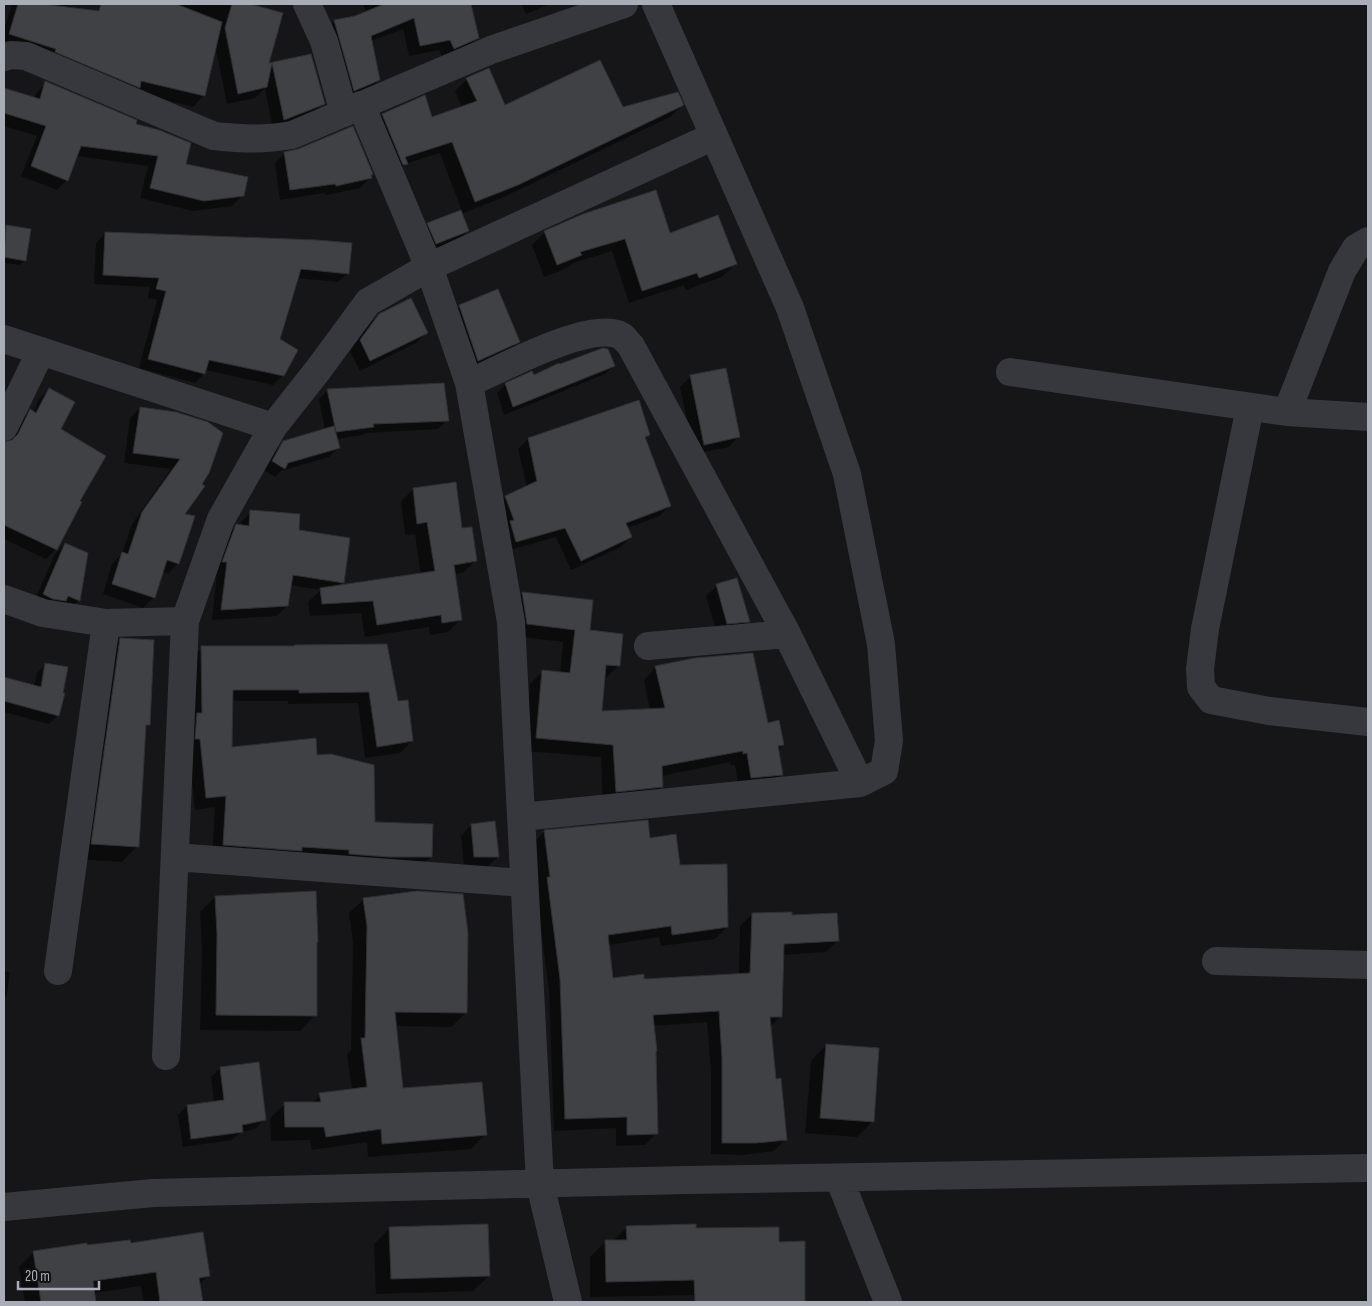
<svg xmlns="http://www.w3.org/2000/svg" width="1372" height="1306" viewBox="0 0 1372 1306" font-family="'Sofia Sans Condensed',sans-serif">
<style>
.shadow{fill:#0007}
.building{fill:#404145;stroke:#303034}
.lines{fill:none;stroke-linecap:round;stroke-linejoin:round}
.street{stroke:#37383d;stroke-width:28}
</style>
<rect width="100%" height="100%" fill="#161618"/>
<path class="shadow" d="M12,4h51l102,30 4,-11 -45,-19h121l40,11 -18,19v31l44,-9 13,47 -11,11 -40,16 -8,-42 -10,10 -28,6 -12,-60 -12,52 -10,11 -59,-15 -130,-45v-17z
M363,4h107l7,34 -11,11 -23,10 -4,-9 -30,6 -6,-27 -32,12 8,39 -11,11 -25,10 -20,-69 12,-11 26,-5 5,-4z
M521,4h29l-24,10z
M467,79l38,28 117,2 60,-4 -12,12 -166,80 -43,17 7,17 -11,10 -31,12 -8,-19 10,-10 34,-13 -22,-58 -35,11 -11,11 -24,-48 12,-12 42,-18 7,21 31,-10 -7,-17z
M46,83l89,42 50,40 58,30 -11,11 -39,5 -53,-13 8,-32 -72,-10 -9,24 -10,10 -36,-14 16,-40 -33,-10v-37l30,9 2,-5z
M285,153l85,22 1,2 -11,11 -34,7 -1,-2 -45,7 -5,-37z
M9,226l16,34 -5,5 -16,-2v-32z
M545,232l124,3 66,29 -13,13 -36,13 -2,-5 -55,18 -17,-52 -39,12 -6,5 -23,9 -12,-32z
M105,233l243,40 -10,9 -41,-4 -19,62 5,35 -10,10 -68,-15 -1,4 -9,9 -56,-15 18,-68 -9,-2 2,-11 -56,-3 2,-41z
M497,290l21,52 -10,10 -40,18 -19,-53 11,-10z
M379,315l47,18 -10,10 -56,28 -10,-20 18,-25z
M614,366l-9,8 -101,41 -7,-22 9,-9 27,-8z
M725,369l14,67 -10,11 -35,7 -14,-67 10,-10z
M49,390l29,111 -22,48 -10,10 -42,-20v-81l34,10 -32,-21 14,-26 10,-10 3,2 6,-14z
M328,390l119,30 -9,9 -72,4 -3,2 -27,4 2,9 -9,9 -48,14 -6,6 -11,-7 10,-19 10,-9 41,-12 -6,-31z
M638,402l11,33 -4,4 24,67 -9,10 -33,12 4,9 -10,10 -50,23 -15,-33 -50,14 -10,-44 10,-10 21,-10 -9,-38 10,-10z
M140,408l81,25 -38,82 -5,48 -10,11 -6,-2 -8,25 -11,11 -40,-14 9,-30 10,-10 10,-30 39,-55 -47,-6 6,-45z
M413,489l48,41 15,30 -13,13 -8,1 6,45 -13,13 -18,3 -1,-8 -64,10 -4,-24 -51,3 -2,-14 13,-12 -31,-5 -3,21 -10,10 -65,4 5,-48 -3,-1 13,-36 10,-10 3,1 1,-4 10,-10 47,19 44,51 -5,5 84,-12 -6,-41 -10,1 -4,-33z
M65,544l14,56 -10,10 -36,-6 22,-50z
M717,586l31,35 -10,10 -21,2 -11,-37z
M522,594l70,7 -3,30 29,35 -12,12h-2l-3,34 49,-2 -6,-30 12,-13 111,57 16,21 -5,5 3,25 -12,12 -30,3 -4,-25h-4l-1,-3 -69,14 1,11 -13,12 -46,5 -2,-47 -77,-6 6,-67 12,-12 18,1 3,-31 -49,-6 -4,-30z
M120,640l28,84 -4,4 -7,118 -15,16 -46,-3 28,-204z
M294,647l103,55 15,39 -12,12 -35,5 -7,-55 -70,1v-3h-56l-1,47 85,9 58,66 57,34 -12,11 -207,-12 3,-49 -20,3 -6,-59 1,-92 12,-11z
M46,664l12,51 -9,9 -45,-12v-34l30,8 3,-13z
M471,825l27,32 -11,10h-23l-3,-31z
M544,832l104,7 31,28 48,60 -12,12 -54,7 -2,-9 -51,8 4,34 31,1 96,-5 1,-49 12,-12 39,2 47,24 -12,12 -44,3 -2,62 -10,10 5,53 10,60 -11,11 -30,4 -33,-1v-84l-4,-48 -54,4 4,107 -12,12 -29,1v-18l-62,3 -5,-140 -13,-101 -3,-47z
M215,897l100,118 -15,16 -100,-1 2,-80 -2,-38z
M364,899l102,114 -15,14 -56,-1 7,63 83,46 -14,14 -103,8 -1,-15 -55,8 -2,-10 -39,1 -1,-23 15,-14 27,-1 8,-8 32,-5 -5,-36 4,-4 2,-109 -4,-28z
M4,971l6,1 -3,23 -3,4z
M826,1045l46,77 -15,15 -52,-4 6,-72z
M220,1068l45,51 -10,10 -14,3 -9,8 -49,7 -5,-32 9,-9 27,-4 -3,-25z
M694,1226l5,69 -109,2v-40l15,-15h7l15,-15z
M390,1228l99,48 -16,15 -97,3 -2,-50z
M130,1244l78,32 -9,9 2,17h-57l-3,-16 -47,7 1,9h-75h5l-6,-35 15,-15 52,-6z"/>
<path class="building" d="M18,4h25l56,7 2,-7h75l46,18 -17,74 -64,-15 -1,7 -85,-36 1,-3 -47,-15z
M232,4h18l33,9 -14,50 42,-9 14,50 -41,16 -12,-57 -5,24 -29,7 -13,-66z
M384,4h87l8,34 -25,11 -4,-9 -30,6 -6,-28 -43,18 9,44 -26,11 -20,-71 21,-4z
M600,60l23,47 55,-15 6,13 -166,80 -43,17 -23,-60 -47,15 3,7 -5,1 -21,-51 43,-19 7,22 45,-16 -11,-23 23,-10 16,37z
M45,81l92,39 -1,4 23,6 32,13 -5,21 62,13 -4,19 -40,5 -54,-13 8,-32 -77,-10 -13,35 -37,-15 15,-40 -42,-13v-25l36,11z
M353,126l20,48 -2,1 1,3 -36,8 -1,-2 -45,6 -6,-38 14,-3z
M656,190l14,43 48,-18 19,49 -38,14 -2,-5 -55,18 -17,-52 -45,13 2,3 -25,10 -13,-34 39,-17z
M461,210l8,21 -33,13 -9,-21z
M6,225l25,4 -5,32 -22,-4z
M105,232l212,8 35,3 -3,31 -48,-5 -21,70 18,11 -14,26 -75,-16 -4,14 -57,-15 18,-68 -10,-2 3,-11 -56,-3z
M498,289l22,53 -42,19 -19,-56z
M411,298l17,35 -58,28 -10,-21 19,-26z
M603,348l5,1 7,17 -102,41 -8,-24 27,-12 2,4 25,-12 1,1z
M726,368l14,69 -36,8 -14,-70z
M444,383l5,38 -76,3 1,3 -38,5 -9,-43z
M49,388l26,14 -14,27 45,27 -26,45 2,1 -25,48 -53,-25v-83l8,-2 6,-6 12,-25 6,4z
M639,400l11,35 -5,2 26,69 -45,17 6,14 -51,24 -16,-33 -49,14 -6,-21 4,-1 -9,-24 32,-15 -9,-43z
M140,407l36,5 32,10 15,11 -14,40 -7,11 3,2 -20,28 10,2 -16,48 -12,-4 -12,38 -43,-14 10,-32 6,2 14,-42 38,-53 -47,-6z
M334,426l6,22 -52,15 -3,6 -13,-8 11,-20z
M456,482l6,46 10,-1 5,34 -23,4 8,55 -20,3 -1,-8 -64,10 -4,-24 -51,3 -2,-16 115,-17 -8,-49 -10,2 -4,-36z
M250,510l50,4 -1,16 51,8 -6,45 -51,-8 -5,31 -67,4 6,-48h-5l14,-38 13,2z
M65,543l23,10 -8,48 -12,-5 -2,5 -13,-2 -10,-5z
M737,578l13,44 -23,2 -11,-40z
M522,592l71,8 -3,30 33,4 -3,32 -14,-1 -4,46 63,-3 -10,-42 40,-8 58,-5 15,70 11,-3 5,25 -6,1 5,29 -32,3 -4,-25 -4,1v-3l-81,15 1,21 -47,5 -3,-47 -77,-7 6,-68 28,3 5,-43 -48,-6z
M120,638l34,2 -4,85h-4l-7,122 -48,-3z
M387,644l11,57 10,-1 5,41 -36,6 -8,-55 -70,1v-3h-66l-1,57 84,-9 1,17 14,-1 43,11 1,57 58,2 -1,33h-43l-40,-3v-4l-47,-3v4l-79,-6 3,-49 -20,2 -6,-59h-5l2,-26h5l-1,-67h93l1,-1z
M45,663l23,4 -5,26h2l-6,23 -55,-15v-24l37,10z
M648,820l2,18 26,-4 4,31 47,-1 1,63 -56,8 -1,-9 -63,9 5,43 31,-4v5l106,-6 2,-60 40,-1v3l45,-2 2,28 -55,3 -2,73h-12l6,62 5,-1 6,62 -31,3h-34v-85l-3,-47 -66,4 4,36h-1l2,83 -31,1v-18l-62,2 -5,-140 -13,-102h3l-6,-47z
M495,821l4,36h-25l-3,-33z
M316,891l2,51h-1v74l-101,-1 1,-81 -2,-38z
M417,891l46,3 5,39 -1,80 -72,-1 8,76 79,-6 5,53 -105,9 -1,-15 -55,8 -2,-10h-39l-1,-25h37l-2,-9 48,-6 -6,-49h4l2,-112 -4,-28z
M826,1044l53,4 -5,74 -54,-4z
M259,1062l7,58 -24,5 1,7 -52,7 -4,-34 37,-5 -4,-33z
M488,1224l2,52 -99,3 -2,-52z
M696,1224v4l83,-1v15l26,-1v61h-110l-1,-22 -88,2 -1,-42h22l-1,-14z
M203,1232l7,44 -11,2 4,24h-43l-4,-30 -63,9 3,21h-55l-8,-51 54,-8v2l43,-5 1,3z"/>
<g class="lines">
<path class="street" d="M307,4l17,37 20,72
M4,57l7,-2 15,1 188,80c29,3 49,4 78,-1l199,-85 133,-46
M361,105l68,162 40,116 42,239 29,562 28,118
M4,339l269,88
M1010,372l277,40 81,5
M469,383c34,-15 114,-59 148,-49 6,1 10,8 14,12l156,288 73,149
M1250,407l-45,222 -5,40 1,18 10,13 58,11 99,11
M1287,412l55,-141 14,-23 12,-7
M4,427l37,-76
M4,599l39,14 63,10 79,-2
M648,646l139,-12
M521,817l339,-34 24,-12 5,-30 -8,-97 -34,-170 -57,-166 -134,-304
M175,857l349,26
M1216,961l152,4
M58,971l48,-348
M166,1056l19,-435 36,-102 52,-92 45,-57 50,-68 61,-35 285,-131
M839,1178l49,124
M4,1207l149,-14 534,-13 681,-12"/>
</g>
<rect width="1372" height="1306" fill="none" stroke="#a8adb8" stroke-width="10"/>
<path d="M18 1281v8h81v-8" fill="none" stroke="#a8adb8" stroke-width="2.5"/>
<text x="25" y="1281" font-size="15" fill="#a8adb8" stroke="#111113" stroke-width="4" paint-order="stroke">20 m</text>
</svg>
